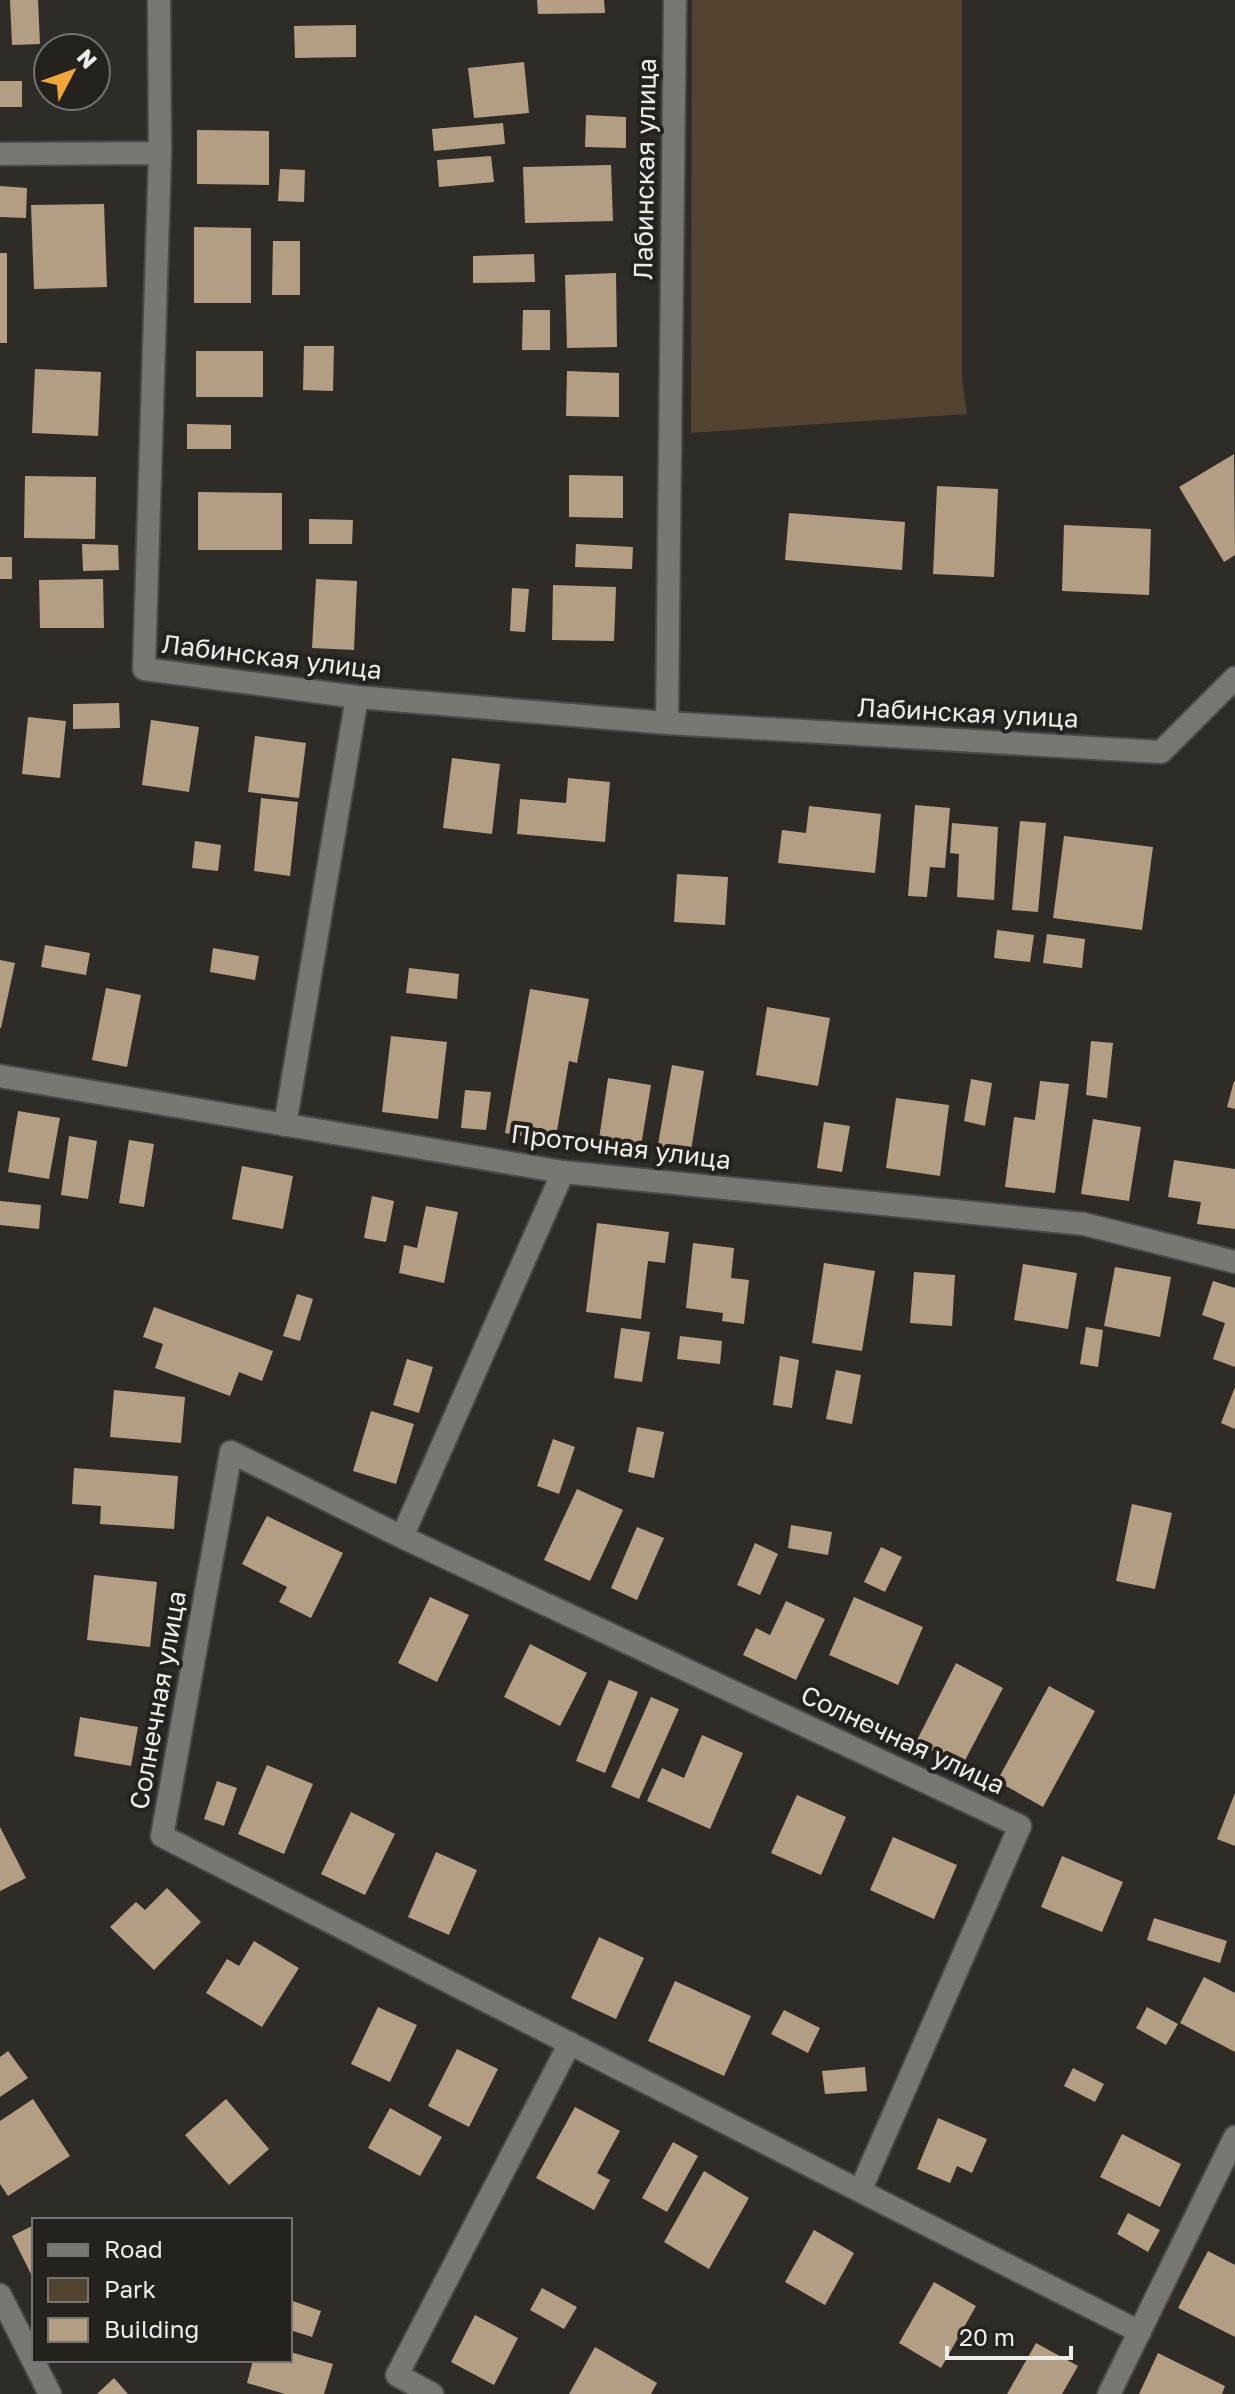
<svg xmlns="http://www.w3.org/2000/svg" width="1235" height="2394" viewBox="0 0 1235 2394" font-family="'Golos Text',sans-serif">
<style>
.green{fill:#534432}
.building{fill:#b49e83}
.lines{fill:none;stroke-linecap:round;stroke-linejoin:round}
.minor-casing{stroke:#4b4845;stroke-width:26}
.minor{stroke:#7a7672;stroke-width:22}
.labels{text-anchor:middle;stroke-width:8;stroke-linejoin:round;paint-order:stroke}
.street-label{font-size:26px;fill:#eeecea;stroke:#25221e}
</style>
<rect width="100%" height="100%" fill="#2f2c28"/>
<path class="green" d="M692,0h270v380l5,34 -276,19z"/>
<path class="building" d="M10,0h28l2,44 -28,1z
M537,0h67l1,13 -67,1z
M356,25v32l-61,1 -1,-32z
M524,62l5,51 -55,5 -6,-50z
M0,81h22v26h-22z
M586,115l40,2v31l-41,-1z
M503,123l2,21 -71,7 -2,-22z
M197,130l72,1v54l-72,-1z
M491,156l3,26 -55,5 -2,-27z
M611,165l2,56 -88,2 -2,-56z
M280,169l25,1 -1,32 -26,-1z
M0,186l27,2 -1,30 -26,-1z
M104,204l3,83 -73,2 -3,-84z
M194,227l57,1v75h-57z
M273,241h27v54h-28z
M0,253h7v90h-7z
M534,254l1,28 -62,1v-27z
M616,273l1,74 -50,1 -2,-73z
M523,310h27v40h-28z
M304,346h30l-1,45 -30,-1z
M196,351h67v46h-67z
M35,369l66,3 -3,64 -66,-3z
M567,371l52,2v44l-53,-1z
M187,424l44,1v24h-44z
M1234,454l1,101 -11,7 -45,-75z
M569,475l54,1v42l-54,-1z
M25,476l71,1 -1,62 -71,-1z
M937,486l61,3 -4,88 -61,-3z
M198,492l84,1v57h-84z
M789,513l116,9 -3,48 -117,-10z
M309,519l44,1 -1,24h-43z
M1064,525l87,4 -2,66 -87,-4z
M82,544l36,1 1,25 -36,1z
M576,544l57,3 -1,22 -57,-2z
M0,557h12v22h-12z
M103,579l1,49h-64l-1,-48z
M316,579l41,2 -3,69 -42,-2z
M553,585l63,2 -2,54 -62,-1z
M512,588l17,1 -4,43 -15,-1z
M119,703l1,25 -47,1v-25z
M28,717l38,4 -6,57 -38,-4z
M151,720l48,7 -10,65 -47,-7z
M255,736l51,7 -7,55 -51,-6z
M452,758l48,6 -8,70 -49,-6z
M568,778l42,4 -5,60 -88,-8 3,-35 46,4z
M261,798l37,4 -8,74 -36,-5z
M915,805l35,3 -5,60 -15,-1 -3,30 -19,-1z
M809,806l72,8 -6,59 -97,-10 4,-33 24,3z
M1020,821l26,2 -8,89 -26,-2z
M952,823l46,4 -4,73 -37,-3 2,-43 -9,-1z
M1064,836l89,11 -11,83 -89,-12z
M195,841l26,4 -3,26 -26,-3z
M677,874l51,3 -3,48 -51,-3z
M997,930l37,5 -4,27 -36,-4z
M1047,934l38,5 -3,29 -39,-5z
M45,945l45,8 -4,22 -45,-8z
M213,948l46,8 -4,24 -45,-8z
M0,960l15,3 -14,65h-1z
M409,968l50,6 -2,25 -51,-6z
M106,988l35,7 -14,72 -35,-7z
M530,989l59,10 -12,64 -8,-2 -14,81 -50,-9z
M767,1007l63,11 -12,68 -62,-11z
M391,1036l56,6 -9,77 -56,-7z
M1091,1041l22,2 -6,55 -21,-3z
M672,1065l32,6 -14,85 -33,-6z
M608,1078l43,7 -10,61 -42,-7z
M971,1079l21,4 -7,43 -21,-5z
M1040,1081l29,3 -14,109 -50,-6 9,-70 21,3z
M1234,1081l1,1v27l-8,-2z
M465,1090l26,2 -5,38 -25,-2z
M896,1098l53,7 -9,71 -54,-8z
M18,1111l42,7 -11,61 -41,-7z
M1093,1119l48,8 -12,74 -48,-7z
M824,1122l26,4 -8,46 -25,-4z
M69,1136l28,5 -9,58 -27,-4z
M129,1140l25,4 -10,63 -25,-4z
M1174,1160l61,9v60l-38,-5 4,-22 -33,-5z
M242,1166l51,10 -10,53 -51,-10z
M372,1196l22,5 -8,41 -22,-4z
M0,1201l41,4 -2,24 -39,-4z
M426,1206l32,6 -14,71 -45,-10 5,-28 13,3z
M597,1223l72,9 -4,31 -17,-2 -7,58 -55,-7z
M693,1243l41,5 -3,30 18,2 -5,44 -22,-3 1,-8 -37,-5z
M824,1263l51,8 -13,80 -50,-8z
M1023,1264l54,9 -9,56 -54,-9z
M1115,1267l56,10 -11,60 -56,-11z
M914,1272l41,3 -3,51 -42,-3z
M1213,1281l22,7v79l-22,-8 12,-36 -23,-8z
M297,1294l16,5 -13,42 -17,-5z
M154,1307l119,44 -11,30 -23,-9 -9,24 -75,-28 8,-24 -20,-7z
M1086,1327l17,3 -5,37 -18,-3z
M621,1328l29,4 -8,50 -28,-4z
M680,1336l42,5 -2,23 -43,-5z
M780,1356l19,4 -7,48 -19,-3z
M407,1359l26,8 -14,46 -26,-8z
M836,1370l25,5 -9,49 -26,-5z
M1235,1387v42l-14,-6z
M114,1390l71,7 -4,46 -71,-6z
M371,1411l43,13 -18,60 -43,-13z
M637,1427l27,5 -10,46 -26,-6z
M553,1439l22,8 -16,47 -22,-8z
M74,1468l104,8 -4,53 -74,-5 1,-18 -29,-2z
M577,1489l46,21 -33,71 -46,-21z
M1132,1504l40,9 -17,76 -39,-8z
M267,1516l76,37 -32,65 -32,-16 8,-15 -45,-23z
M791,1525l41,7 -4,23 -40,-7z
M637,1527l27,11 -27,62 -26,-12z
M755,1543l23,11 -18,41 -23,-10z
M881,1547l21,10 -17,35 -21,-10z
M94,1575l63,7 -7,65 -63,-7z
M430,1597l39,18 -32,67 -39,-19z
M854,1597l69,30 -25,58 -69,-30z
M786,1601l39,18 -29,61 -53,-25 13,-27 14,7z
M530,1644l57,29 -27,53 -56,-29z
M956,1663l47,25 -41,78 -46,-24z
M609,1680l29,12 -33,81 -29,-12z
M1049,1686l46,25 -52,96 -46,-26z
M651,1697l28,12 -40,90 -28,-12z
M80,1717l58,10 -7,39 -57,-10z
M702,1735l41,18 -33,76 -63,-28 15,-33 22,10z
M267,1765l46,19 -29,70 -46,-20z
M217,1781l20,7 -13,38 -20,-7z
M1235,1793v53l-18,-7z
M797,1795l49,22 -25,58 -50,-22z
M351,1812l44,22 -30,61 -44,-21z
M0,1827l26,51 -26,13z
M893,1837l64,28 -23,54 -64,-29z
M436,1852l41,18 -28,65 -41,-18z
M1062,1856l61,26 -21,50 -61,-25z
M167,1888l34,34 -47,48 -44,-43 26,-25 9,8z
M1154,1918l73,23 -7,22 -73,-23z
M599,1937l45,21 -28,61 -45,-21z
M254,1941l45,27 -37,59 -56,-34 21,-34 12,7z
M1204,1977l31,16v59l-55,-29z
M675,1981l76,35 -27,60 -76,-35z
M378,2007l39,18 -27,57 -39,-18z
M1147,2007l31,17 -12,21 -30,-17z
M784,2010l36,18 -12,25 -37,-19z
M457,2049l41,20 -29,58 -41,-21z
M8,2051l20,27 -28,19v-40z
M865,2067l2,24 -42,3 -3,-23z
M1073,2068l31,16 -9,18 -31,-16z
M33,2099l37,57 -62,40 -8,-12v-63z
M226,2099l43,50 -40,36 -44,-50z
M575,2107l45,24 -23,42 13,7 -16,30 -58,-32z
M390,2108l52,29 -22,39 -52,-28z
M938,2118l49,21 -15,34 -15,-7 -7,17 -33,-14z
M1122,2134l59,30 -21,43 -60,-30z
M673,2142l25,14 -31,56 -25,-14z
M704,2171l45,27 -40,71 -45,-27z
M1128,2213l32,17 -12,22 -31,-18z
M34,2225v55l-22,-44z
M814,2230l40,23 -29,52 -40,-23z
M1208,2251l27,14v72l-57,-29z
M934,2282l42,24 -35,62 -42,-25z
M542,2288l35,19 -13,22 -34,-19z
M290,2300l31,11 -9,26 -22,-7z
M475,2315l43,23 -24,47 -43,-23z
M1036,2343l42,23 -16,28h-55z
M595,2347l62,36 -6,11h-82z
M290,2352l43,12 -9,30h-39l-38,-11 6,-23h37z
M1158,2353l67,33 -3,8h-83z
M114,2378l14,16h-31z"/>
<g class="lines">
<g class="minor-casing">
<path id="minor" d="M159,0l1,153
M0,154l160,-1 -16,516 213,28 310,26 494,29 74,-74
M667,723l8,-723
M0,1076l563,96 521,52 151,38
M285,1125l72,-428
M402,1537l-171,-85 -69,384 698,355 160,-365 -618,-289 161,-365
M860,2191l280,141
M0,2295l50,99
M432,2394l-35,-19 173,-332
M1109,2394l126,-257"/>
</g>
<use href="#minor" class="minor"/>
</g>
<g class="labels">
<g class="street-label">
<text transform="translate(645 169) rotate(-89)" y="9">Лабинская улица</text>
<text transform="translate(272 657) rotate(7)" y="9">Лабинская улица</text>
<text transform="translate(968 713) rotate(3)" y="9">Лабинская улица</text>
<text transform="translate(621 1147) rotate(7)" y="9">Проточная улица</text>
<text transform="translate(158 1700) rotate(-80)" y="9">Солнечная улица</text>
<text transform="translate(903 1740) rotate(25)" y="9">Солнечная улица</text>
</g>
</g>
<rect x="32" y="2218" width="260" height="144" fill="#25221e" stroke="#757370" stroke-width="2"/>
<rect x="48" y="2244" width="40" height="12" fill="#7a7672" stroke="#757370" stroke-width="2"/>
<text x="104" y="2258" font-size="24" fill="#eeecea">Road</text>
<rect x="48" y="2278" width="40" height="24" fill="#534432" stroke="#757370" stroke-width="2"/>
<text x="104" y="2298" font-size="24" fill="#eeecea">Park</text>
<rect x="48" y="2318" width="40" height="24" fill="#b49e83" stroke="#757370" stroke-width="2"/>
<text x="104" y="2338" font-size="24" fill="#eeecea">Building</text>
<g transform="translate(72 72) rotate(49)"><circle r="38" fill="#25221e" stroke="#757370" stroke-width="2"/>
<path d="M0-6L14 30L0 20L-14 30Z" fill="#efa73d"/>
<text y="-12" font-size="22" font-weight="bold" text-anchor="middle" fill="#eeecea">N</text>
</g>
<path d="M947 2346v12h124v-12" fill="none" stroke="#eeecea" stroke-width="4"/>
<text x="959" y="2346" font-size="24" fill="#eeecea" stroke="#25221e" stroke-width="6" paint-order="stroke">20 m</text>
</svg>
